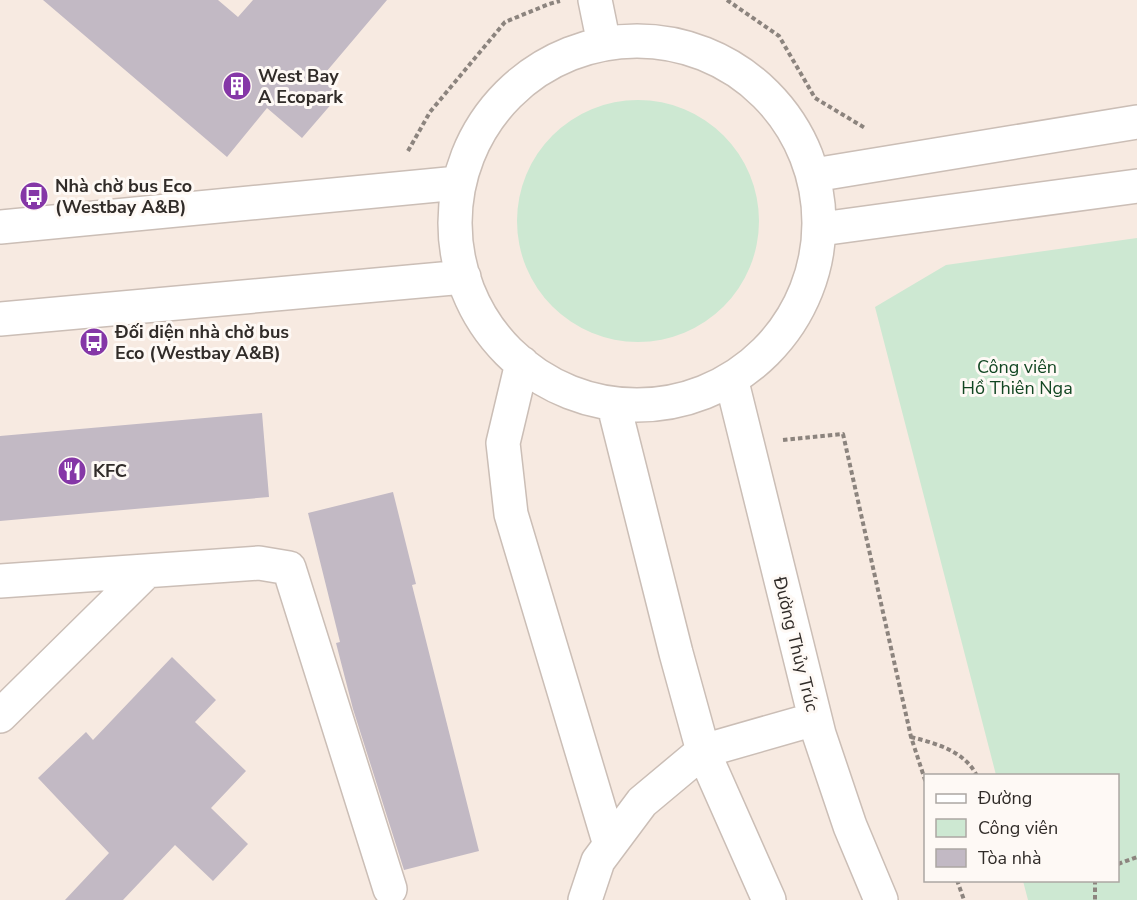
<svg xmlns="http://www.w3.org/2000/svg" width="1137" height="900" viewBox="0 0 1137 900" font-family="'Nunito Sans',sans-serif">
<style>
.green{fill:#cde8d2}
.building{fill:#c2b9c4}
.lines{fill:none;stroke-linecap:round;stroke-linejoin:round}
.street-casing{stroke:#cbbeb6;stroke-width:36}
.path{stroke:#8c847e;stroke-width:4;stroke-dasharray:4.5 3;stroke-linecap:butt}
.street{stroke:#fff;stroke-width:33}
.labels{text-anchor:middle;stroke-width:6;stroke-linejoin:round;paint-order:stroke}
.poi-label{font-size:18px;font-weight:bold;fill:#312c29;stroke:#fef9f5;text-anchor:start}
.park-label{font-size:18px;fill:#124622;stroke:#fef9f5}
.street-label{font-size:18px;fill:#312c29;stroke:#fef9f5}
</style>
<rect width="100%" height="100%" fill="#f7eae1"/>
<path class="green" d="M517 221a121 121 0 1 1 242 0a121 121 0 1 1-242 0Z
M1137,238v662h-109l-5,-19 95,-1v-104l-122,-1 -121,-468 71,-42z"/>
<path class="building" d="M43,0h175l20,17 15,-17h134l-66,78 19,16 -38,44 -35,-30 -40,49z
M262,413l7,84 -269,24v-85z
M393,492l23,92 -4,1 67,266 -75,19 -51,-161 -17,-66 4,-1 -32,-129z
M172,657l44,43 -21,22 51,49 -35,37 37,36 -35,37 -38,-36 -52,55h-58l44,-47 -71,-75 48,-46 7,8z"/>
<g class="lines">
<g class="street-casing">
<path id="street" d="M595,0l9,44
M455 223a182 182 0 1 1 364 0a182 182 0 1 1-364 0Z
M814,175l323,-53
M0,227l458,-44
M821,229l316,-43
M0,319l464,-42
M522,363l-19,80 8,71 99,331
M732,382l87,352 31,92 31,74
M614,406l62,247 27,98 66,149
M0,581l259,-18 30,5 101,321
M0,716l147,-145
M585,900l13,-39 44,-59 61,-51 112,-32"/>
</g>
<path class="path" d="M727,0l52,36 36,62 50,30
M408,151l22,-39 75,-90 44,-18 11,-3
M783,440l60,-6 68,303 15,46
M911,737c24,6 54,14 66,39
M1118,864l19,-7
M957,880l7,20
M1095,880v20"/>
<use href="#street" class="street"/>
</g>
<defs>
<g id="building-disc" transform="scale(1.5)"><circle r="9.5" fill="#8537a7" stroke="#fef9f5"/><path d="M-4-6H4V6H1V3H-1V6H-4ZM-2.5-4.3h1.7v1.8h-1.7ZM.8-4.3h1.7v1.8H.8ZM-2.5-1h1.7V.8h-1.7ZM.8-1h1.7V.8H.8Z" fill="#fff"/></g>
<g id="bus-disc" transform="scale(1.5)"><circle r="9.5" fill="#8537a7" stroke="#fef9f5"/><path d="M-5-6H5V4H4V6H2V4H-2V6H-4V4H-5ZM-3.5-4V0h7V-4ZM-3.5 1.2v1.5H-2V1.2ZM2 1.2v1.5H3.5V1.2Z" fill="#fff"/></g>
<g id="restaurant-disc" transform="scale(1.5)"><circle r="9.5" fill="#8537a7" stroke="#fef9f5"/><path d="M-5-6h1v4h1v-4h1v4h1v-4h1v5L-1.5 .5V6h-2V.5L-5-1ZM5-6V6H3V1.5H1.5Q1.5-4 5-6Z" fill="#fff"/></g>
</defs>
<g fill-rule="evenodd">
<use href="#building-disc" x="237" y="86"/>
<use href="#bus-disc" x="34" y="196"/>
<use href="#bus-disc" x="94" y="342"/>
<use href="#restaurant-disc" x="72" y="471"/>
</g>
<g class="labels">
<g class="poi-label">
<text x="258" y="82">West Bay<tspan x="258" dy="21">A Ecopark</tspan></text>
<text x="55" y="192">Nhà chờ bus Eco<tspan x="55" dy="21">(Westbay A&amp;B)</tspan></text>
<text x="115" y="338">Đối diện nhà chờ bus<tspan x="115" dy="21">Eco (Westbay A&amp;B)</tspan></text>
<text x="93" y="477">KFC</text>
</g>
<g class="park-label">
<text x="1017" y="373">Công viên<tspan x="1017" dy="21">Hồ Thiên Nga</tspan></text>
</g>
<g class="street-label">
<text transform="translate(796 644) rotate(76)" y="6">Đường Thủy Trúc</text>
</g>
</g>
<rect x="924" y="774" width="195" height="108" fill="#fef9f5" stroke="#aca7a3" stroke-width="1.5"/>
<rect x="936" y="794" width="30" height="9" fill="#ffffff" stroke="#aca7a3" stroke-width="1.5"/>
<text x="978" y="804" font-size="18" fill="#312c29">Đường</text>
<rect x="936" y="819" width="30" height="18" fill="#cde8d2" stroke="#aca7a3" stroke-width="1.5"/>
<text x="978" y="834" font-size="18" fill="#312c29">Công viên</text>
<rect x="936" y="849" width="30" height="18" fill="#c2b9c4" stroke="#aca7a3" stroke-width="1.5"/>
<text x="978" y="864" font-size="18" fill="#312c29">Tòa nhà</text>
</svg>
